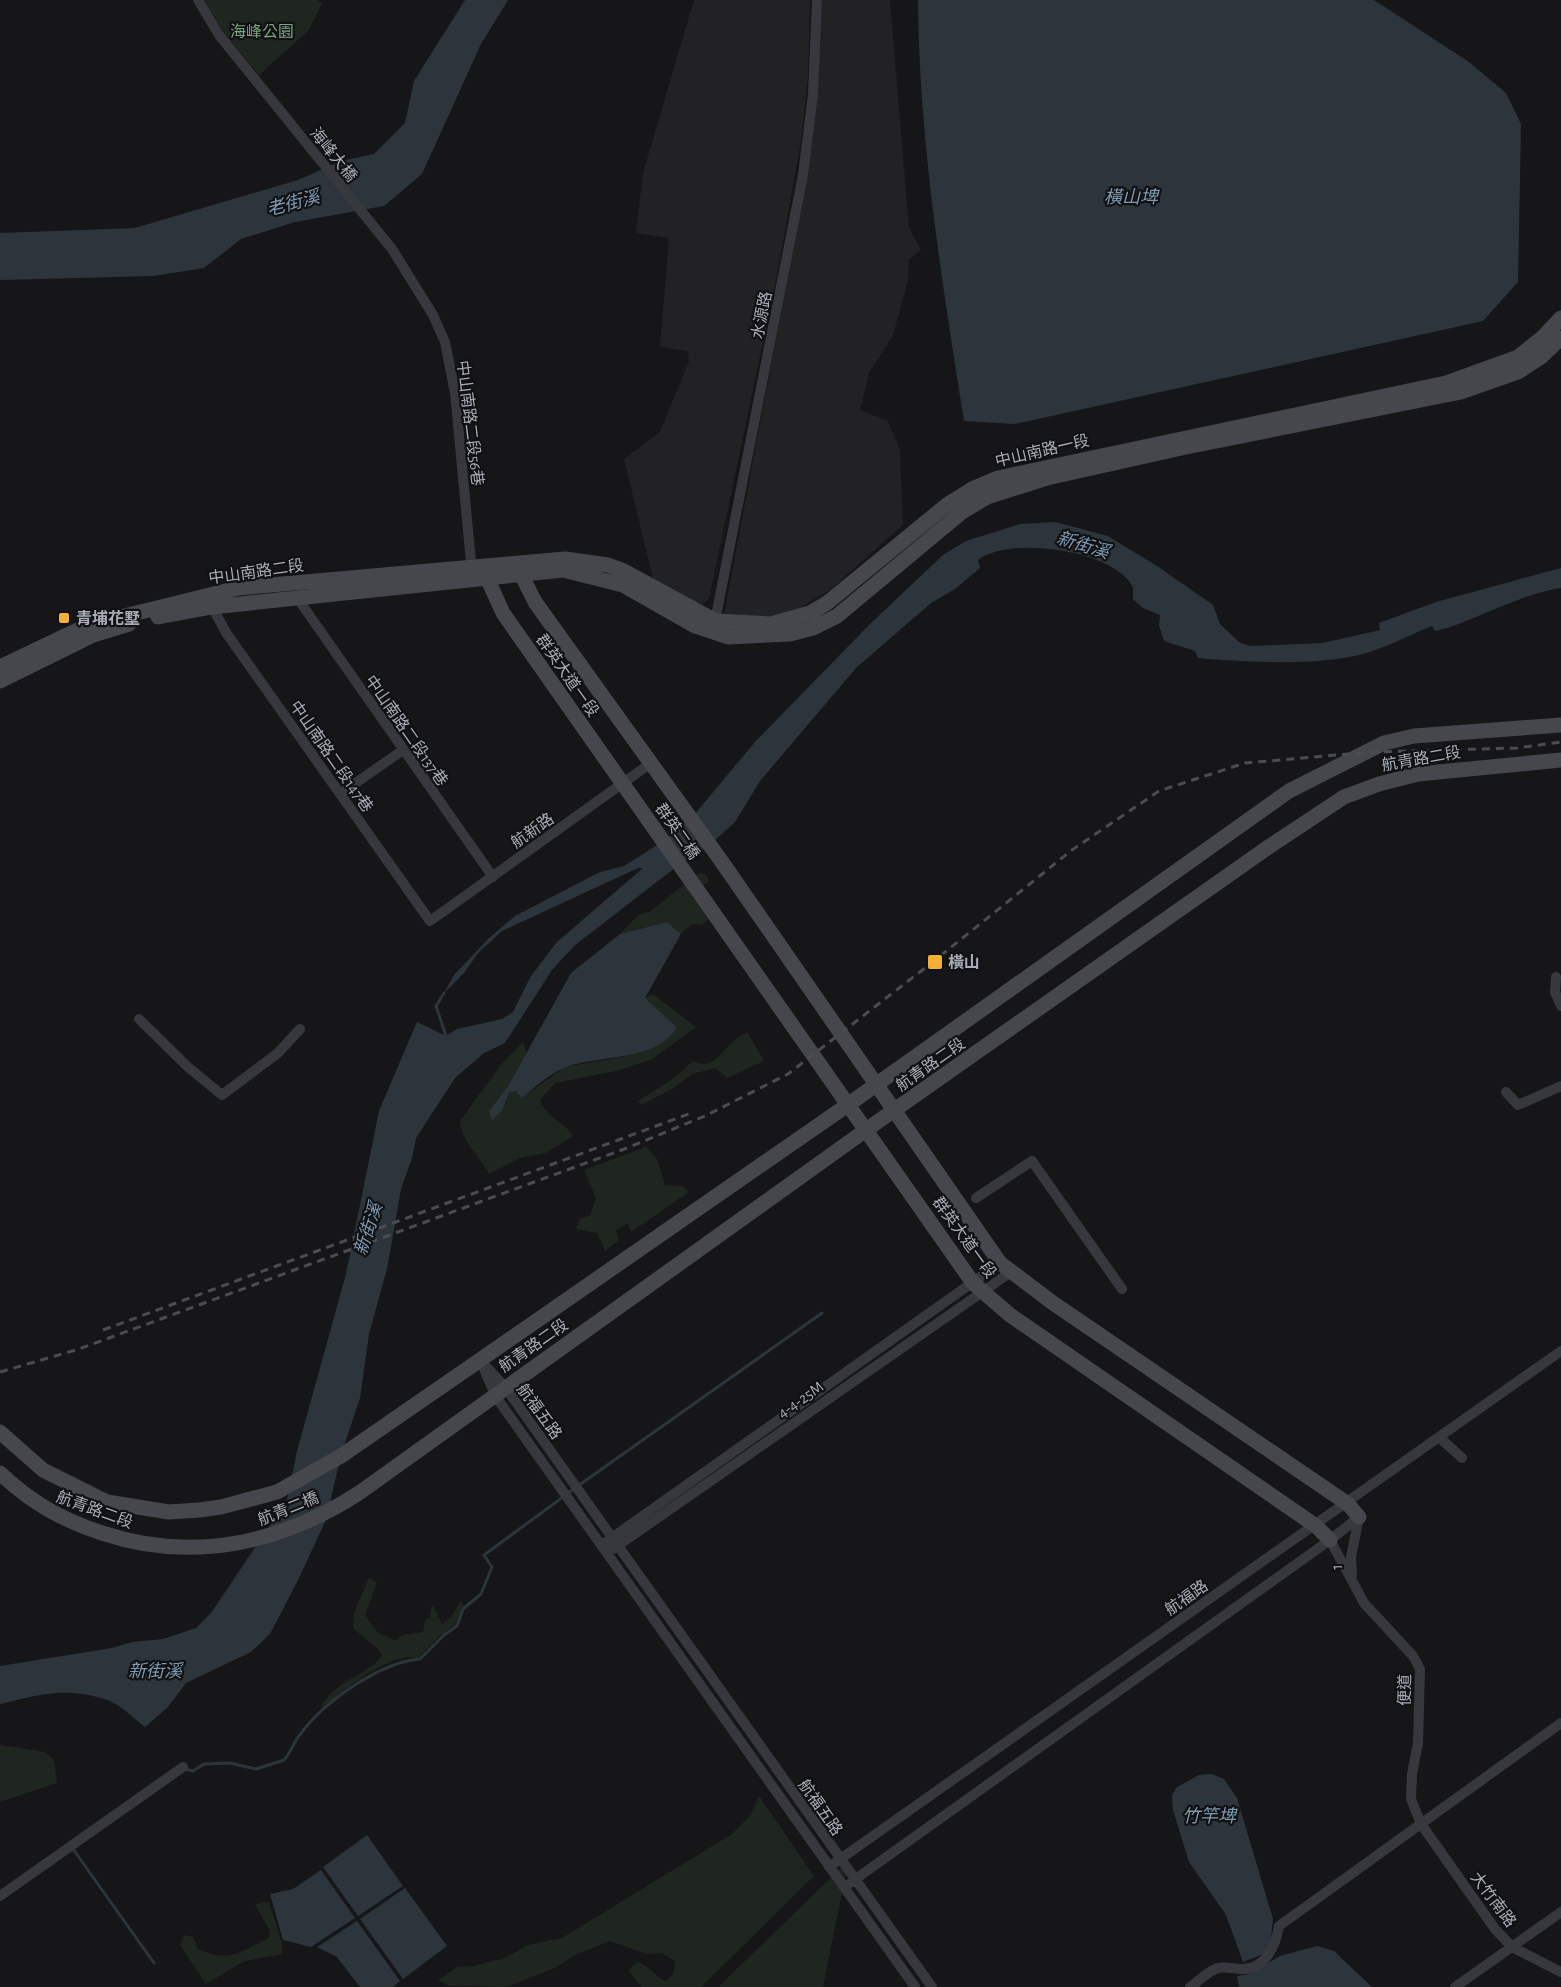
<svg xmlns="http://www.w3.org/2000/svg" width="1561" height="1987" viewBox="0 0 1561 1987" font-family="'Alegreya Sans','Noto Sans TC',sans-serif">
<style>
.built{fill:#222225}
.green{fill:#1e261f}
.water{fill:#2c353c}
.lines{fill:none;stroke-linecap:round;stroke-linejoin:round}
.stream{stroke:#2c353c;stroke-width:3}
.street{stroke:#37383d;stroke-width:10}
.secondary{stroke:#45474d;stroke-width:15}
.rail{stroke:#4a4c52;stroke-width:3;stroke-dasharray:8 6;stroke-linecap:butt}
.poi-dot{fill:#f2b134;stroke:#111113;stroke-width:2}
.labels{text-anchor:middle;stroke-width:4.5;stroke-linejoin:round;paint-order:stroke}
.park-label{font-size:16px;fill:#7fa381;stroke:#111113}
.street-label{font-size:16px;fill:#a8adb8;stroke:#111113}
.poi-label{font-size:16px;font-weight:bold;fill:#a8adb8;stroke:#111113;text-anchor:start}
.water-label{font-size:18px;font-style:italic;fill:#7f9bb3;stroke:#111113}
</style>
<rect width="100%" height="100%" fill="#161618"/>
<path class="built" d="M694,0h116l-2,78 -7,63 -24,134 -68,324 -6,5 -12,-1 -38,-24 -29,-120 36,-27 29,-71 -2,-10 -27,-4 9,-109 -33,-5 7,-60z
M822,0h68l19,228 12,22 -12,10 -1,21 -15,54 -24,38 -9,37 28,11 12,29 3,75 -73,65 -33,20 -23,7 -50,-3 77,-407 15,-102z"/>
<path class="green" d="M204,0h114l4,4 -14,27 -49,44 -34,-41z
M699,873l7,1 3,7 -11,8 13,27 -9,9 -10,-1 -11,10 -14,-12 -47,12 18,-19 11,-3z
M653,994l43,33 -45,33 -35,11 -61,12 -15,17c10,22 21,18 33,36l-27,17 -26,5 -31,16c-10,-18 -28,-34 -29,-53l40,-55 23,-24 3,11 -18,33 -19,25h13l7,-19 7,-1 7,6 42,-30 62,-11 50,-29 -32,-29z
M748,1033l16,28 -37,17 -11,-10 -24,6 -18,14 -33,17 -3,-4 35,-22 20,-18c26,13 33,-24 55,-28z
M646,1147l11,12 8,26 18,1 6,6 -58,40 -3,-9 -12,7 3,10 -14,11 -8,-18 -21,-4 4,-11 10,-2 6,-18 -12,-28z
M369,1578l8,5 -12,32 13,18 18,8 6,-6 21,-3 2,-12 5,-3 2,-13 10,20 10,-8 9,-15 2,5 -8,19 -15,10 -22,23c-28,-6 -73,30 -92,49h-5c13,-28 47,-30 61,-52l-3,-5 -26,-22 1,-15z
M0,1745l45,7 9,8 3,23 -57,19z
M759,1796l55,80 -113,111h-60l-13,-17 10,-8c13,5 16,14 28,19l7,-7 2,-13 -13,-8 -16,1 -36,-13 -35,14 -20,13 -49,19 -57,-1 -11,-6 19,-13 16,-1 32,-8 23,-13 34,-7 170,-104 18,-18z
M841,1868h6l-24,119h-105z
M262,1902h7l13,41v11l-37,7 -39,23 -26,-39 4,-10 9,2 5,12c33,15 42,2 71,-11l1,-7 -15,-26z"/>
<path class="water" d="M465,0h43l-27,44 -59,130 -38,32 -89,16 -54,17 -37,29 -51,8 -153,4v-47l135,-5 163,-48 43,-19 33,-7 31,-31 9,-42z
M918,0h456l95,62 37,31 15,31 -3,158 -35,39 -468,103 -51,-3c-22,-139 -45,-280 -46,-421z
M1055,522l53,14 49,30 56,39 7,19 19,18 10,4 73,-3 58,-13 -1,-7 57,-21 125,-34v20c-36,5 -78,28 -114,40l-12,3 -3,-5c-23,9 -48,23 -73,29 -43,11 -116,7 -161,3l-3,-7 -31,-10 -5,-16 1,-10 -17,-7 -10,-9v-12c-19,-37 -123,-52 -155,-27l2,8 -25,21 -24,14 -75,65 -96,113 -25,41 -22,20 -37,25 -102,79 -22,24 -47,73 -21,10 -29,25 -39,60 -4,20 -11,31 -14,80 -18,65 -9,64 -19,57 -15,65 -28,60 -28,54 -19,18 -65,31 -19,25 -22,19c-11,-8 -25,-23 -38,-27 -39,-14 -70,-5 -107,4v-38l112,-18 20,-6 31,-3 33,-11 15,-15 76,-113 10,-49 49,-177 33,-163 38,-89 29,14 11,-7 45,-10 11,-7 18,-36 26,-34 86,-74h-5l-136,63 -24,22 -14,20 -20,20 10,-18 34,-36 27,-23 85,-44 24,-6 38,-24 32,-27 61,-73 115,-118 73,-69 23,-14 54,-17z
M667,922l14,12 -36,64 32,29c-21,36 -80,27 -113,41 -16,7 -29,19 -42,30l-6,-7 -7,1 -7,19 -10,9 -3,-9 19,-25 63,-113 49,-39z
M1212,1774l12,5 13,19 36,121 -3,27 -7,8 -20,8 -17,-47 -37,-53 -16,-52 -1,-15 5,-8 22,-12z
M367,1835l36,51 -45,30 -35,-49z
M321,1870l34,48 -44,29 -28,-7 -13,-46 23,-5z
M405,1888l42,58 -44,33 -43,-60z
M357,1921l43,60 -7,6h-33l-23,-30 -20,-10z
M1317,1946l17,5 38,36h-133l-2,-11 12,-2 31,-18z"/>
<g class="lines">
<path class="stream" d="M444,993l-8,13 10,30
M568,1493l254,-180
M185,1769l8,2 11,-7 26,-1 26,6 28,-9c7,-7 9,-17 15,-24 23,-33 81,-74 121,-77l24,-24 13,-9 6,-17 18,-15 11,-27 -8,-12 79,-58
M73,1849l81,114"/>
<path class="street" d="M198,0l21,35 173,214 41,66 12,27 10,51 17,179
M298,599l195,278
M212,607l15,27 203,287 221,-158
M714,626l89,-451 10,-81 4,-94
M340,794l63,-44
M1556,977l-1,15 6,14
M139,1019l49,48 34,28 56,-42 22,-24
M1506,1092l12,13 43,-19
M976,1198l56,-37 90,128
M480,1360l25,27 427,600
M484,1369l12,28 419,590
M1440,1438l22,20
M1330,1540l34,63 49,53 7,13 -2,74 -6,31 -1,25 10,25 74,105 17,18 49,25
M606,1542l394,-279
M613,1549l398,-277
M1352,1575l-1,-18 8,-40
M829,1867l732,-516
M850,1883l480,-343 29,-23
M0,1896l183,-129
M1190,1987c8,-5 19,-17 28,-19 7,-2 17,1 24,1 23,1 34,-24 37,-43l282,-203
M1455,1987l106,-75"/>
<path class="secondary" d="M518,568l17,34 187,260 278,401 53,40 295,201 11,13
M483,569l20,44 470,670 37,32 306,211 14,14
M158,617l54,-10 351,-37 60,15 72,41 33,11 62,-3 23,-6 24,-12 125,-104 25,-15 60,-19 139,-31 275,-55 57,-20 23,-15 20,-19
M0,667l88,-42 150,-37 327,-29 43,6 16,6 92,50 55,3 39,-11 17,-10 121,-99 24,-15 26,-11 448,-95 72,-26 25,-20 18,-19
M0,681l93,-46 36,-11
M0,1432l43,38 64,32 62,10 30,-2 22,-3 56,-15 64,-36 139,-96 369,-256 440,-313 95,-48 30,-7 147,-11
M0,1473c30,29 62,47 102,60 90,30 178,11 257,-40l507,-363 404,-284 74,-49 35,-13 39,-10 143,-14"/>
<path class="rail" d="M103,1330l591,-218
M0,1372l79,-23 548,-201 78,-32 83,-42 146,-113 138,-111 87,-59 86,-28 127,-11 145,-4 44,-6"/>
</g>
<g class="poi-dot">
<rect x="58" y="612" width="12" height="12" rx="3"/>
<rect x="927" y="954" width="16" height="16" rx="3"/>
</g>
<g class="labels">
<g class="park-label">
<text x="262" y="37">海峰公園</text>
</g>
<g class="street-label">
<text transform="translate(334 154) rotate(51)" y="6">海峰大橋</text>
<text transform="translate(761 315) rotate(-79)" y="6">水源路</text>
<text transform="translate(471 423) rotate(83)" y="6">中山南路二段56巷</text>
<text transform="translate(1042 450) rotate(-13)" y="6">中山南路一段</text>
<text transform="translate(256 571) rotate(-8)" y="6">中山南路二段</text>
<text transform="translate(568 675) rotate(55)" y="6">群英大道一段</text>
<text transform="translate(407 730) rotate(55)" y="6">中山南路二段137巷</text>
<text transform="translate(332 756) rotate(55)" y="6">中山南路二段147巷</text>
<text transform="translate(1421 758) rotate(-10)" y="6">航青路二段</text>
<text transform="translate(532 830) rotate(-35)" y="6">航新路</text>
<text transform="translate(678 831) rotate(55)" y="6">群英二橋</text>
<text transform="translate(930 1064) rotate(-35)" y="6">航青路二段</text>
<text transform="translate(965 1237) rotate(54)" y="6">群英大道一段</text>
<text transform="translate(533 1345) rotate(-35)" y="6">航青路二段</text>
<text transform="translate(800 1399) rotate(-35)" y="6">4-4-25M</text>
<text transform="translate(540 1411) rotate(54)" y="6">航福五路</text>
<text transform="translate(288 1508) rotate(-22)" y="6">航青二橋</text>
<text transform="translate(95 1509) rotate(20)" y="6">航青路二段</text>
<text transform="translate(1336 1567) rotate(-90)" y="6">1</text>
<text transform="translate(1186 1597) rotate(-35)" y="6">航福路</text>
<text transform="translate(1404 1690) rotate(-89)" y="6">便道</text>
<text transform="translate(821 1807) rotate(55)" y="6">航福五路</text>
<text transform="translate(1494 1899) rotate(53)" y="6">大竹南路</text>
</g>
<g class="poi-label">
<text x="76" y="624">青埔花墅</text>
<text x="948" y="968">橫山</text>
</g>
<g class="water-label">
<text x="1131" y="203">橫山埤</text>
<text transform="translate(293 203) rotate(-15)" y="6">老街溪</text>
<text transform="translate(1083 545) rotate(17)" y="6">新街溪</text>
<text transform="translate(368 1229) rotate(-72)" y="6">新街溪</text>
<text x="155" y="1677">新街溪</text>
<text x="1209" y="1822">竹竿埤</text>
</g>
</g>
</svg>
